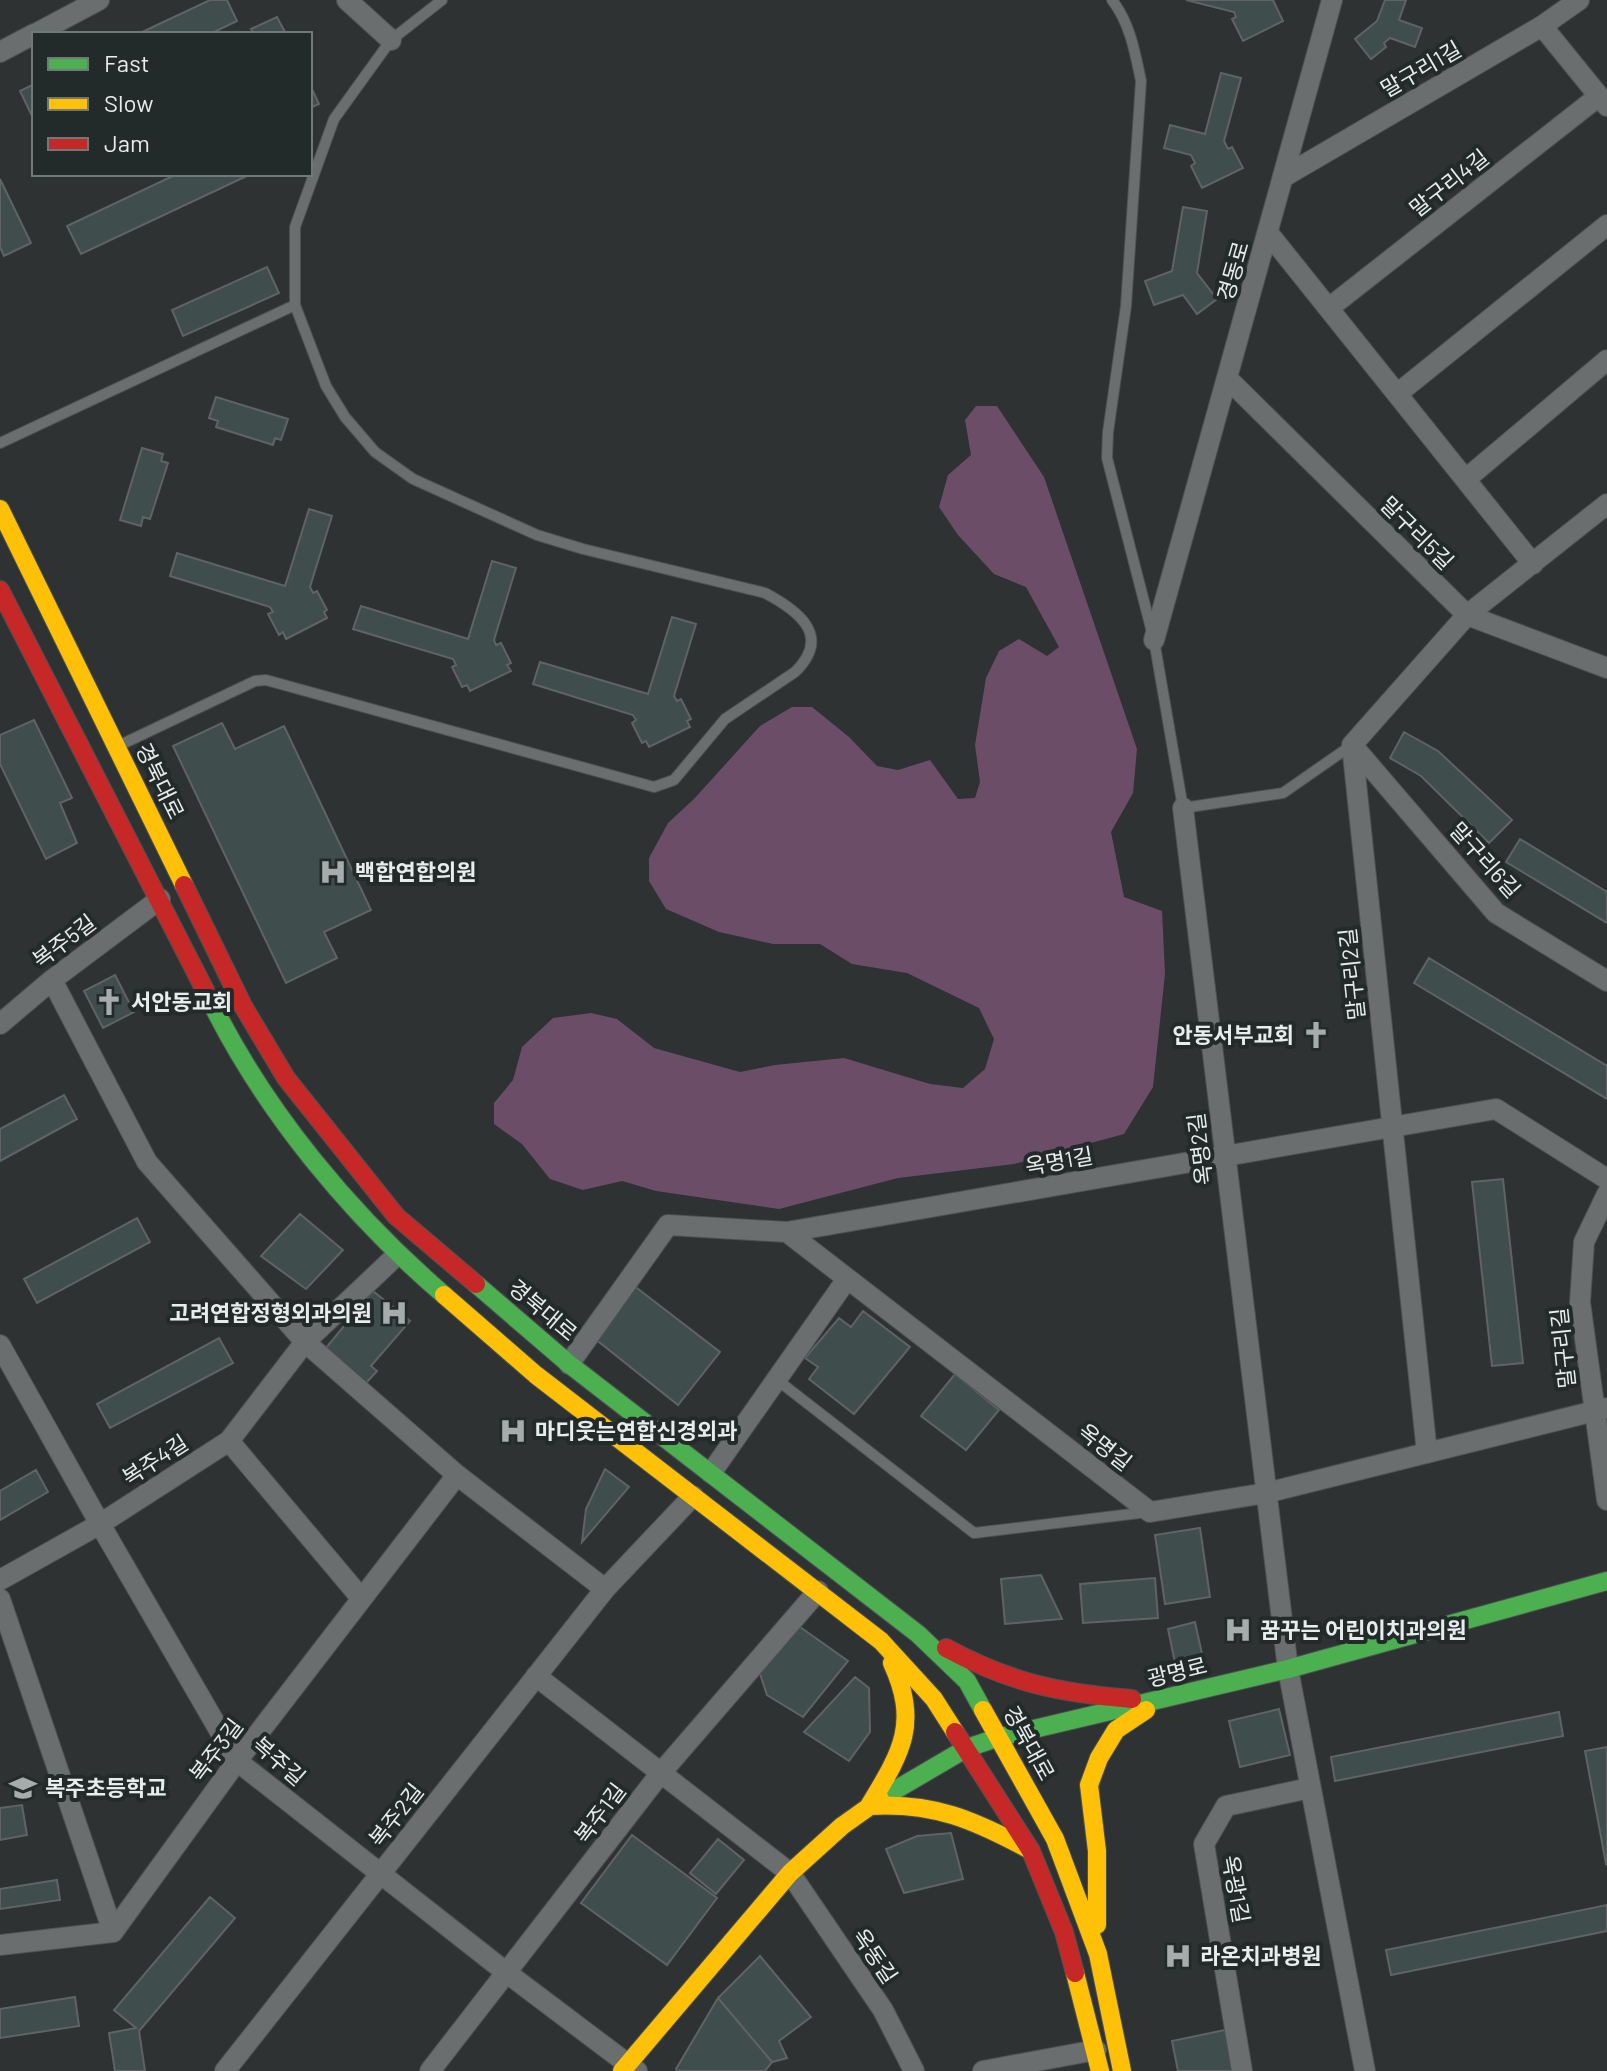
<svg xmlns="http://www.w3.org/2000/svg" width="1607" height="2071" viewBox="0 0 1607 2071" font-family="Barlow,'Noto Sans KR',sans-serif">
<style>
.forest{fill:#6b4d68}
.building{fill:#404d4d;stroke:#606363;stroke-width:2}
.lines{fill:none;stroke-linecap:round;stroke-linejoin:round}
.lane-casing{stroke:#4d5151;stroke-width:12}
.street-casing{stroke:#4d5151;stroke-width:22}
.fast-casing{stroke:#4d5151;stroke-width:20}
.slow-casing{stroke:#4d5151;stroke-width:20}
.jam-casing{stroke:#4d5151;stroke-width:20}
.lane{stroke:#6a6e6e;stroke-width:10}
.street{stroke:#6a6e6e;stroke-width:20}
.fast{stroke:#4caf50;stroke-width:18}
.slow{stroke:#ffc107;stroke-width:18}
.jam{stroke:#c62828;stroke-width:18}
.labels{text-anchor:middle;stroke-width:8;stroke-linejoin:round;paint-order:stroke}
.street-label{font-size:22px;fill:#e7ecec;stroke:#232a2a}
.poi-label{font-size:22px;font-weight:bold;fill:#e7ecec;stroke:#232a2a;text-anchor:start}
</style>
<rect width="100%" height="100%" fill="#2e3232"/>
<path class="forest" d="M976,406h21l47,71 93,272 -4,44 -22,39 13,65 38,14 3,63 -12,113 -29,47 -110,30 -116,14 -119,31 -123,-18 -34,-10 -39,9 -33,-11 -28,-35 -28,-20v-21l19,-23 9,-33 31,-29 38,-5 26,6 37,29 86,24 35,-7 69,-7 86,26 33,4 22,-19 9,-30 -15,-31 -72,-35 -55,-9 -32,-20h-47l-54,-12 -53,-23 -17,-28v-23l19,-35 26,-24 66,-73 32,-19h20l37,30 28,29 21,4 32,-10 28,39 17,-1 5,-16 -5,-37 11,-67 13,-27 20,-12 28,17 12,-9 -33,-60 -32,-13 -36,-39 -19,-28 9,-32 23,-20 -6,-35z"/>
<path class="building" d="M210,0h17l10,21 -27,13h-72z
M1186,0h87l10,21 -40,20 -11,-22 4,-2 -2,-5z
M1385,0h21l-7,20 23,8 -7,19 -25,-9 -6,5 2,4 -15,12 -16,-20 22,-18z
M277,17l9,17h-32l-3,-5z
M1221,73l20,5 -17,63 4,8 4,-2 11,21 -41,20 -11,-22 4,-3 -4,-8 -27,-7 6,-23 35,9z
M34,84v34h-1l-13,-27z
M310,85l9,19 -9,4z
M177,174h74l-170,80 -14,-28z
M0,179l31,64 -27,13 -4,-9z
M1183,207l24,4 -10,62 20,26 -20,15 -14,-19 -29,10 -9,-24 27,-10z
M267,267l12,26 -96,43 -11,-26z
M216,397l72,22 -7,21 -6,-2 -2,7 -57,-18 2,-6 -9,-3z
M142,448l21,6 -2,7 7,2 -18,56 -7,-2 -2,9 -21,-6z
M309,509l23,7 -22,71 3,6 4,-2 10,19 -3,2 3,6 -41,21 -3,-7 -4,3 -11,-21 5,-2 -3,-5 -100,-31 7,-23 108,33z
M492,561l24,7 -22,72 2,5 5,-2 10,20 -4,2 4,6 -41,20 -3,-6 -5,2 -10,-20 4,-2 -3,-6 -100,-30 8,-23 107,33z
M672,617l24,7 -22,72 3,5 4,-2 10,20 -4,2 3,6 -41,20 -3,-6 -4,2 -10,-20 4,-3 -3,-5 -100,-31 7,-22 108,32z
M34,720l38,78 -12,5 17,40 -31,16 -46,-95v-29z
M222,723l13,26 49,-23 87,184 -47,22 13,26 -51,25 -113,-237z
M1404,732l34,19 74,69 -23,23 -68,-67 -31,-18z
M1520,839l87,53v31l-101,-61z
M1429,958l178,108v33l-193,-116z
M115,975l19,37 -31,16 -19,-37z
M64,1095l13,24 -77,42v-32z
M1503,1179l20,184 -31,3 -20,-184z
M300,1214l43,36 -37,39 -45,-33z
M137,1218l13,24 -113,61 -13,-24z
M633,1285l87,67 -42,53 -84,-67z
M373,1291l37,30 -39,45 6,5 -11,12 -41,-34z
M863,1311l47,36 -56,67 -45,-35 9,-12 -13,-9 34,-40 12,9z
M219,1338l14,25 -123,65 -13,-24z
M955,1374l44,36 -33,40 -45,-34z
M605,1469l24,18 -47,55 4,-33z
M36,1470l12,22 -48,28v-29z
M1200,1528l10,69 -45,7 -10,-69z
M1041,1575l21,44 -57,5 -4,-45z
M1155,1578l3,40 -75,5 -3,-39z
M793,1622l55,39 -45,56 -36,-22 -9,-27z
M1195,1622l7,32 -27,9 -7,-34z
M855,1677l14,11 1,44 -21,29 -45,-29z
M1279,1709l11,46 -50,12 -11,-46z
M1559,1712l4,24 -228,45 -4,-24z
M1607,1747v116l-1,1 -21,-113z
M22,1805l5,30 -27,5v-32z
M951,1833l12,46 -59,14 -18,-44 31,-13z
M632,1835l85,63 -50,67 -86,-62z
M718,1839l26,21 -28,34 -26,-21z
M57,1880l3,20 -60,9v-20z
M210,1897l25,21 -96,113 6,40h-30l-6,-38 27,-5 -22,-18z
M1607,1905v26l-216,44 -5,-25z
M760,1956l51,61 -32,24 8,17 -15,4 -54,-64z
M75,1997l4,29 -79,12v-29z
M718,1998l54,64 -7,9h-87l-2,-2z
M1225,2030l9,41h-56l-6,-30z"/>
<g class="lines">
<g class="lane-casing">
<path id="lane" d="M1112,0c18,23 23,52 29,81l-15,225 -18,126 -1,26 47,182 29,168 100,-15 69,-48
M295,305v-78l39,-108 57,-79 51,-40
M0,443l295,-138 31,81 19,31 30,35 38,27 124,56 46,14 182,44c34,18 67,43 30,79l-70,47 -51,61 -20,7 -388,-107 -11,1 -137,65
M776,1379l198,154 174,-21"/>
</g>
<g class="street-casing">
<path id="street" d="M347,0l44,40
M1542,26l65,80
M35,34l64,-34
M0,52l34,-18
M1285,176l257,-150 37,-26
M1269,234l264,330
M1329,308l270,-212
M1228,379l239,236 140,53
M1397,394l210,-169
M1466,479l141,-119
M1154,640l178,-640
M1352,745l144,168 111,68
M1183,808l105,861 77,402
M52,980l95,182 158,180 152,133 148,114
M0,1024l52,-44 108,-81
M1607,1194l-23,48 -4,60 27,198
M787,1232l363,280 116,-19 341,-85
M0,1345l100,179 137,237 270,212 130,98
M569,1364l99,-139 119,7 709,-123 111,70
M229,1441l132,157
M1427,1453l-75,-708 115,-130 140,-111
M711,1473l136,-194
M0,1580l100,-56 129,-83 76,-99 92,-87
M0,1599l113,333
M536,1676l254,197 93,137 31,61
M0,1945l113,-13 124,-171 220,-286
M225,2071l380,-482 88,-93
M430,2071l230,-297 158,-183
M983,2071l113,-21
M1242,2071l-38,-227 22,-38 84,-18"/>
</g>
<g class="fast-casing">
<path id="fast" d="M211,1002c55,111 140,213 233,293
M476,1284l93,80 349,270 49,47 16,29
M880,1799l87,-51 33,-11 288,-68 319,-88"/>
</g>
<g class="slow-casing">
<path id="slow" d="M0,509l184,376
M444,1295l92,80 345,266 53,58 21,33
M892,1663c28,61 9,90 -23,143 65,-4 105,14 161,44
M983,1710l72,129 43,115 24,117
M1097,1925v-74l-8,-66 10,-27 17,-28 30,-20
M1075,1973l25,98
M622,2071l168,-198 52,-47 38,-27"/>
</g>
<g class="jam-casing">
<path id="jam" d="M0,590l211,412
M184,885l59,121 43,72 110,138 80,68
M946,1648c65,35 113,45 186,51
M955,1732l76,119 33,81 11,41"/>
</g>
<use href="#lane" class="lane"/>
<use href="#street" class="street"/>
<use href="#fast" class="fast"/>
<use href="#slow" class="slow"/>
<use href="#jam" class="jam"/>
</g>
<defs>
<g id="hospital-bare" transform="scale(2.16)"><path d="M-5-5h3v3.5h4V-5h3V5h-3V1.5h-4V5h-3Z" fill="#a6abab" stroke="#232a2a" stroke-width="2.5" paint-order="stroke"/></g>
<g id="church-bare" transform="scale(2.16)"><path d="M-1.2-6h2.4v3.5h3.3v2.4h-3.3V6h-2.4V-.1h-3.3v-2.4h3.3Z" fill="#a6abab" stroke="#232a2a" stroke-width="2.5" paint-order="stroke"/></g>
<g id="school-bare" transform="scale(2.16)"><path d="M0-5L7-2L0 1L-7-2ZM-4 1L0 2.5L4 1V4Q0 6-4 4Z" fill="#a6abab" stroke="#232a2a" stroke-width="2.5" paint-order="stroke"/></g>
</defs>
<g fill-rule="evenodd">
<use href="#hospital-bare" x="333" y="872"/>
<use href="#church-bare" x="109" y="1002"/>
<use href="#church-bare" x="1316" y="1035"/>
<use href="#hospital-bare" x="394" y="1313"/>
<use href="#hospital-bare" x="513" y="1431"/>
<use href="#hospital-bare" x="1238" y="1630"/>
<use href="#school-bare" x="23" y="1788"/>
<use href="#hospital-bare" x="1178" y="1956"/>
</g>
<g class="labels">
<g class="street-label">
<text transform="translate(1421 69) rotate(-30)" y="8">말구리1길</text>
<text transform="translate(1449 183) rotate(-38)" y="8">말구리4길</text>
<text transform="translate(1233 271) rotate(-74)" y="8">경동로</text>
<text transform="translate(1417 533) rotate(45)" y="8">말구리5길</text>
<text transform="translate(160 781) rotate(64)" y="8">경북대로</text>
<text transform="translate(1485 860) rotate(48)" y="8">말구리6길</text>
<text transform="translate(64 941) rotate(-37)" y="8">복주5길</text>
<text transform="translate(1352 974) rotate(-96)" y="8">말구리2길</text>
<text transform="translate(1200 1149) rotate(-97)" y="8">옥명2길</text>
<text transform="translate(1059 1161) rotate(-10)" y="8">옥명1길</text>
<text transform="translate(543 1310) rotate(40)" y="8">경북대로</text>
<text transform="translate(1563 1348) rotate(-96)" y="8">말구리길</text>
<text transform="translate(1105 1447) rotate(38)" y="8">옥명길</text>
<text transform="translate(155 1460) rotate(-33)" y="8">복주4길</text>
<text transform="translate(1177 1672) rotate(-14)" y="8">광명로</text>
<text transform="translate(1029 1743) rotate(61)" y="8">경북대로</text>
<text transform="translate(216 1750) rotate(-53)" y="8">복주3길</text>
<text transform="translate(279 1761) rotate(41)" y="8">복주길</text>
<text transform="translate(600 1813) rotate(-53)" y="8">복주1길</text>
<text transform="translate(396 1815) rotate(-52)" y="8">복주2길</text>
<text transform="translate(1236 1889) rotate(80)" y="8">옥광1길</text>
<text transform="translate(875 1956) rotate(56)" y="8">옥동길</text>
</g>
<g class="poi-label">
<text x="355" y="880">백합연합의원</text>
<text x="131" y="1010">서안동교회</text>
<text x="1294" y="1043" text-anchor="end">안동서부교회</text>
<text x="372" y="1321" text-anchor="end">고려연합정형외과의원</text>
<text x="535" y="1439">마디웃는연합신경외과</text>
<text x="1260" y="1638">꿈꾸는 어린이치과의원</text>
<text x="45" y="1796">복주초등학교</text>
<text x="1200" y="1964">라온치과병원</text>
</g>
</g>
<rect x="32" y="32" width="280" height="144" fill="#232a2a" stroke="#717878" stroke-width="2"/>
<rect x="48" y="58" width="40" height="12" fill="#4caf50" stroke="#717878" stroke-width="2"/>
<text x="104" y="72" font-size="24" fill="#e7ecec">Fast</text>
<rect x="48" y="98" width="40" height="12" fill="#ffc107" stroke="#717878" stroke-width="2"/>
<text x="104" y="112" font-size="24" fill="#e7ecec">Slow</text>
<rect x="48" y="138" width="40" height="12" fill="#c62828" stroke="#717878" stroke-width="2"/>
<text x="104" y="152" font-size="24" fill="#e7ecec">Jam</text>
</svg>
